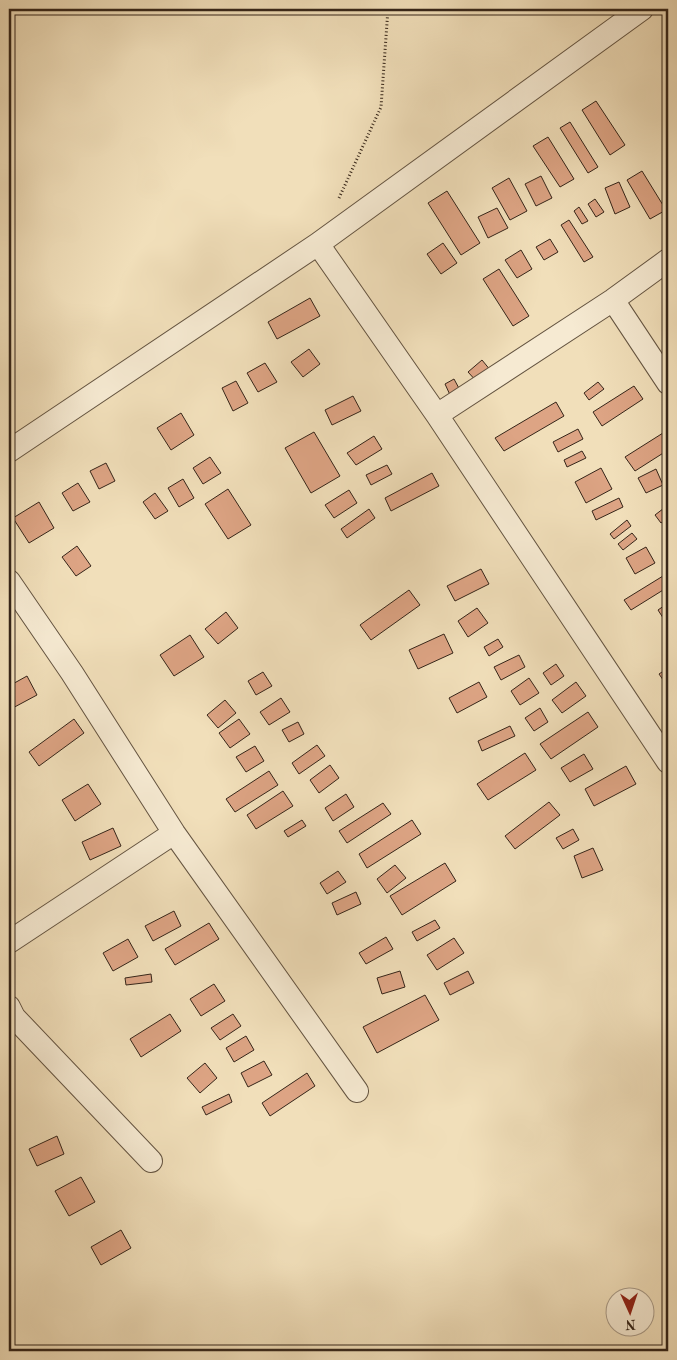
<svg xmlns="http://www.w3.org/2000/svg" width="677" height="1360" viewBox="0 0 677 1360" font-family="'Old Standard TT',serif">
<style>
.building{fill:#dda484;stroke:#352519}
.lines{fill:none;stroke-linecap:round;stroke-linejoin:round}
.minor-casing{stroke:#645441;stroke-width:24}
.path{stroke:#352519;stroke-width:3;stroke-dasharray:1 2.5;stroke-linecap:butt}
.minor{stroke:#f6ead2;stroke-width:22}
</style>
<rect width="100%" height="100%" fill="#f1dfba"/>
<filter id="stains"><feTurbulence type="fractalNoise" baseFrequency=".004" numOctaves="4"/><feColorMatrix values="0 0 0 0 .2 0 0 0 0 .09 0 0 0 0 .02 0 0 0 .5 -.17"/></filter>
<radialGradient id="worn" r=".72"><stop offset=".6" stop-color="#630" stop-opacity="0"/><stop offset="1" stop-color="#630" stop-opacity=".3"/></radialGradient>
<path class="building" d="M596,101l29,44 -15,10 -28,-45z
M570,122l28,45 -10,6 -28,-45z
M548,137l26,42 -14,8 -27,-41z
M642,171l24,39 -16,9 -23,-39z
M541,176l11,22 -16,8 -11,-22z
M509,178l18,33 -17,9 -18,-32z
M619,182l11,25 -15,7 -10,-26z
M447,191l33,52 -19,12 -33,-52z
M595,199l9,13 -8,5 -8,-13z
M579,207l9,14 -6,3 -8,-13z
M497,208l11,20 -20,10 -10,-21z
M569,220l24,37 -9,5 -23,-37z
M550,239l8,13 -14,8 -8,-13z
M443,243l14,20 -16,11 -14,-20z
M521,250l11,19 -15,9 -12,-18z
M499,269l30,47 -16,10 -30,-47z
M310,298l10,18 -43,23 -9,-17z
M309,349l11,15 -17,13 -12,-15z
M482,360l9,11 -13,12 -10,-11z
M265,363l12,19 -19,10 -11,-19z
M454,379l7,13 -10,5 -6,-13z
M236,381l12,22 -15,8 -11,-23z
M598,382l6,7 -15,11 -5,-7z
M634,386l9,13 -41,27 -9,-14z
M353,396l8,15 -29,14 -7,-15z
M556,402l8,14 -60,35 -9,-13z
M181,413l13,22 -23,15 -14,-22z
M578,429l5,10 -25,13 -5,-10z
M314,432l26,44 -29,17 -26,-45z
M663,433l5,8v9l-33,21 -10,-14z
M374,436l8,13 -26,16 -9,-12z
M582,451l4,7 -19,9 -3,-7z
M210,457l11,16 -18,11 -10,-16z
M106,463l9,18 -16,8 -9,-18z
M387,465l5,9 -21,11 -5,-10z
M601,468l11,21 -26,14 -11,-21z
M656,469l7,16 -17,8 -8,-15z
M432,473l7,13 -48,25 -6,-13z
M183,479l11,19 -15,9 -11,-19z
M78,483l12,19 -17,9 -11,-18z
M228,489l23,36 -23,14 -23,-35z
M349,490l8,13 -23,15 -9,-13z
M155,493l13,18 -13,8 -12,-17z
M619,498l4,9 -27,13 -4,-9z
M39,502l15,26 -25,15 -16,-25z
M668,505v13l-7,5 -6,-8z
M369,509l6,9 -28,20 -6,-9z
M627,520l4,6 -17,13 -4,-5z
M632,533l5,6 -14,11 -5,-6z
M77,546l14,20 -15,10 -14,-19z
M646,547l9,16 -20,11 -9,-16z
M481,569l8,15 -34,17 -8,-15z
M663,576l5,8v3l-37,23 -7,-10z
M409,590l11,15 -49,35 -11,-15z
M668,603v20l-1,1 -9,-14z
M477,608l11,15 -20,14 -10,-16z
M226,612l12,16 -20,16 -13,-15z
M444,634l9,19 -35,16 -9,-19z
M190,635l14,22 -30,19 -14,-21z
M498,639l5,8 -14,9 -5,-9z
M519,655l6,12 -24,13 -7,-13z
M556,664l8,12 -13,9 -8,-12z
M668,668v19l-9,-13z
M263,672l9,14 -16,9 -8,-14z
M27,676l10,19 -28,15v-24z
M529,678l10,15 -19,12 -9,-14z
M479,682l8,15 -30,16 -8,-15z
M576,682l10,14 -24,17 -10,-13z
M281,698l9,14 -21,13 -9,-13z
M225,700l11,13 -18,15 -11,-13z
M540,708l8,14 -14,9 -9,-13z
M588,712l10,15 -47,32 -11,-15z
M74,719l10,14 -45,33 -10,-14z
M239,719l11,15 -20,14 -11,-15z
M298,722l6,12 -15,8 -7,-12z
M510,726l5,10 -33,15 -4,-10z
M317,745l8,11 -26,18 -7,-11z
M255,746l9,15 -18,11 -10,-15z
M525,753l11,17 -48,30 -11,-16z
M584,754l9,15 -23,13 -9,-14z
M330,765l9,13 -20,15 -9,-13z
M626,766l10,18 -42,22 -9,-17z
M269,771l9,14 -43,27 -9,-13z
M88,784l13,20 -26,17 -13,-21z
M283,791l10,15 -37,23 -9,-14z
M346,794l8,13 -21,14 -8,-13z
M549,802l11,13 -45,34 -10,-13z
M383,803l8,11 -44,29 -8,-12z
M302,820l4,6 -18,11 -4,-6z
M412,820l9,14 -54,34 -8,-14z
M113,828l8,18 -31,14 -8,-18z
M573,829l6,11 -16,9 -7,-11z
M593,848l10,22 -21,8 -8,-22z
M445,863l11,18 -54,34 -12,-19z
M395,865l11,13 -19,15 -10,-14z
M338,871l8,11 -19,12 -7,-11z
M356,892l5,12 -24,11 -5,-12z
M174,911l7,15 -28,15 -8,-15z
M435,920l5,8 -23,13 -5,-9z
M209,923l10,16 -44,26 -10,-16z
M386,937l7,12 -27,15 -7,-11z
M454,938l10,15 -27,17 -10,-15z
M128,939l10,18 -25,14 -10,-18z
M400,971l5,16 -23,7 -5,-16z
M468,971l6,12 -24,12 -6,-12z
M151,974l1,8 -26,3 -1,-7z
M214,984l11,17 -24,15 -11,-17z
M425,995l14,25 -62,33 -14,-26z
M170,1014l11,17 -40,26 -11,-18z
M233,1014l8,12 -21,14 -9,-12z
M246,1036l8,14 -20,12 -8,-14z
M264,1061l8,14 -24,12 -7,-14z
M205,1063l12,15 -17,15 -13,-15z
M307,1073l8,13 -45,30 -8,-13z
M229,1094l3,8 -26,13 -4,-8z
M57,1136l7,18 -27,12 -8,-17z
M81,1177l14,25 -26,14 -14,-25z
M121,1230l10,18 -30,17 -10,-18z"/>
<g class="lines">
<g class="minor-casing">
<path id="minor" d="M318,244l119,171 231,347
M613,300l55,83
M437,415l176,-115 55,-40
M9,451l309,-207 324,-235
M9,581l63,92 102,160 183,258
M9,942l165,-109
M9,1007l5,10 137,144"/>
</g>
<path class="path" d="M339,198l42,-91 7,-98"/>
<use href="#minor" class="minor"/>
</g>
<rect width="677" height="1360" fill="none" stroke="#f1dfba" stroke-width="30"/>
<rect x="10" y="10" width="657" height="1340" fill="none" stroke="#352519" stroke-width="2.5"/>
<rect x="15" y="15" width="647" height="1330" fill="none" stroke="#352519"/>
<g transform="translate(630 1312) rotate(177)"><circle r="24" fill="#f6ead2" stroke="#a99b88"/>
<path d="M0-4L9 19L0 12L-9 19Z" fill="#8f2418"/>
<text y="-8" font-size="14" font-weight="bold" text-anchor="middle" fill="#352519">N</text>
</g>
<rect width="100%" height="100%" filter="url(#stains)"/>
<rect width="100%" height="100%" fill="url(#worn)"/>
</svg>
